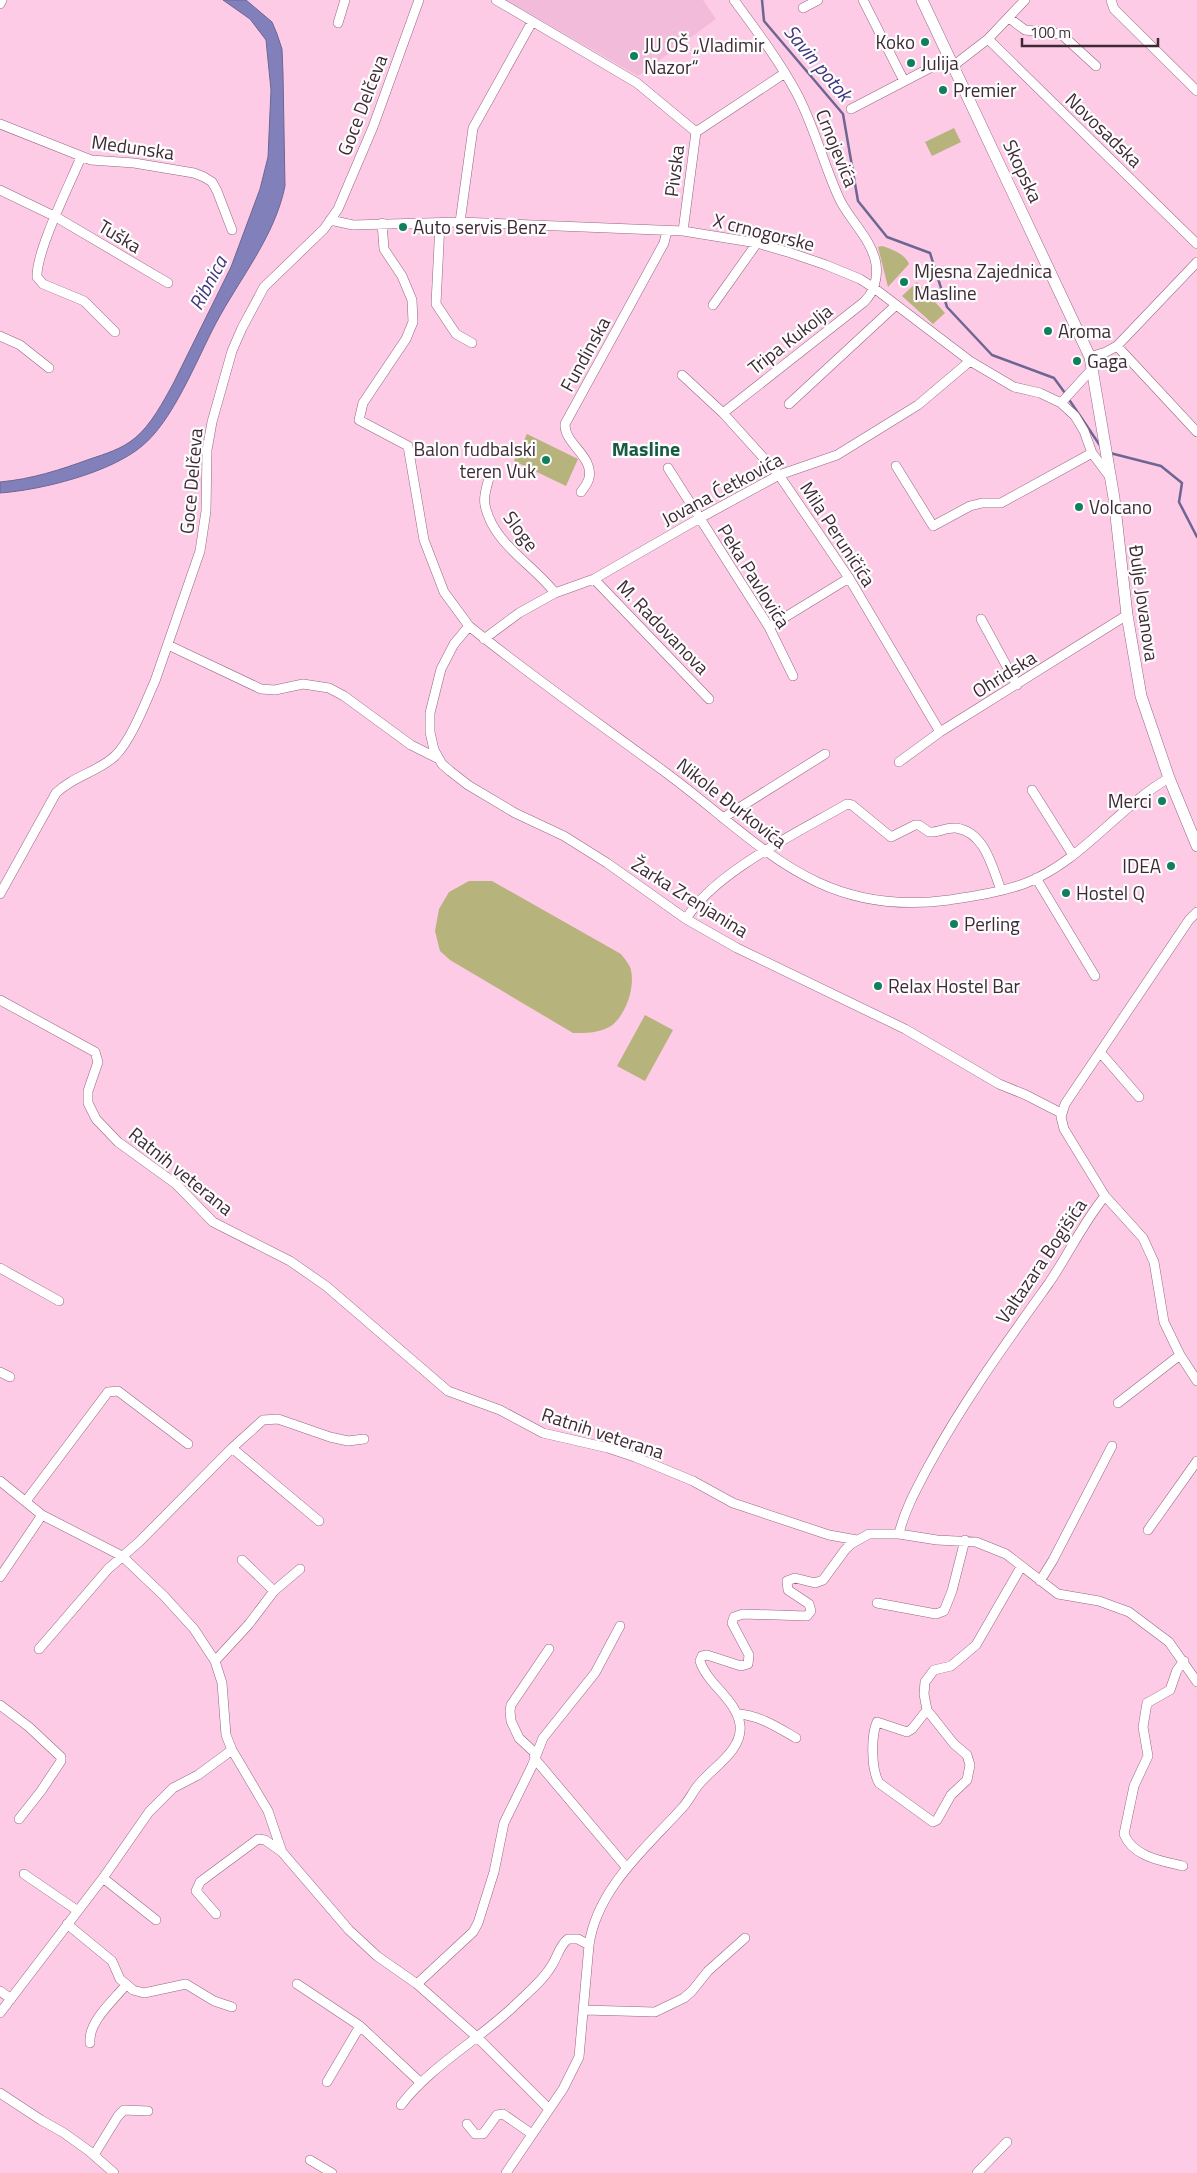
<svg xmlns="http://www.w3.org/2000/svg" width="1197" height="2173" viewBox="0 0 1197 2173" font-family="'Titillium Web',sans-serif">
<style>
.built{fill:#f2bbd9}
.green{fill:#b7b37c}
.water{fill:#8280ba;stroke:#6d6692}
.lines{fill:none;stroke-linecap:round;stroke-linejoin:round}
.stream{stroke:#6d6692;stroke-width:2.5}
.minor-casing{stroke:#946781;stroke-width:10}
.tertiary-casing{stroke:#946781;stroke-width:12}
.minor{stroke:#fff;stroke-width:9}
.tertiary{stroke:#fff;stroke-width:11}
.poi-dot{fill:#107f5c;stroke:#fdfdfd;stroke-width:2}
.labels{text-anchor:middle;stroke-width:4.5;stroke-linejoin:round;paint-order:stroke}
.poi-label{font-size:19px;fill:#3d2a35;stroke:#fdfdfd;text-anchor:start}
.street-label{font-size:19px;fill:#3d2a35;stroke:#fdfdfd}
.water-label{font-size:20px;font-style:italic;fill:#3e367d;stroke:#fdfdfd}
.neighbourhood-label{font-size:20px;font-weight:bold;fill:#165c43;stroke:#fdfdfd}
</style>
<rect width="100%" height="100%" fill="#fecbe7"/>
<path class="built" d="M506,0h197l13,19 -78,57z"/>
<path class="green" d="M954,128l7,14 -29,14 -7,-14z
M882,246c10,3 23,8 27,18l-21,23 -10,-40z
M917,282l28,31 -12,11 -31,-28z
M527,434l51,25 -12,27 -52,-25z
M469,881h23l129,73c3,4 9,11 10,16 4,18 -5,45 -20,56 -11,7 -25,7 -38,7l-123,-73 -10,-9 -5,-20 4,-22 10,-17z
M645,1015l28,15 -28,51 -28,-15z"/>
<path class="water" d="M223,0h23l26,22 5,12 5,15 1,25 2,112c-10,50 -45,92 -69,137 -19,36 -43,98 -74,123 -32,27 -101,44 -142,47v-11c32,-3 60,-12 90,-23 15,-5 32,-10 45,-21 16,-13 28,-36 38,-54l58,-117 29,-78 8,-32 3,-67 -5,-50 -16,-21z"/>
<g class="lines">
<path class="stream" d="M762,0l2,21 79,93 15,87 29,36 43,16 17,54 45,48 62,23 11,15
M1068,398l33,49
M1110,453l51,13 21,17 -3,19 18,35"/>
<g class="minor-casing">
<path id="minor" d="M496,0l141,83 59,49
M863,0l41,81
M1111,0l3,9 83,82
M0,4l2,-4
M803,8l15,-8
M1009,18l16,12 36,4 35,32
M338,23l7,-23
M988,39l209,205
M953,66l35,-27 37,-39
M851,109l98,-51
M0,124l91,36 43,3 60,10 10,4 8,5 5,9 15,39
M81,157c-11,27 -45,94 -44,120l6,7 41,17 31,31
M0,190l56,27 112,66
M330,220l23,5 107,-3 223,9 74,12 34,10 35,12 34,14 14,9 96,73 44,26 26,6 21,10 14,13 9,15 8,22 18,24
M460,222l13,-94 59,-106
M382,223l2,26 18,27 10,24 1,22 -7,17 -43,64 -4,17 49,26 16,94 20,52 25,34c63,51 131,98 196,146 96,71 152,146 284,128 26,-4 53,-8 77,-17 56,-22 92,-76 143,-105
M440,223l-4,81 20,30 16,9
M683,231l13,-99 89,-59
M713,305l44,-62
M0,336l20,9 29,23
M1117,346l80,86
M1090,357l16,-5 11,-6 80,-84
M682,375l41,38 56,62 70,103 91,154
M1061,403l31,-34
M789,404l106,-98
M723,413l141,-111c10,-10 14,-24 12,-38 -4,-25 -27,-44 -37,-66 -16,-35 -25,-73 -43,-106 -18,-33 -40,-62 -62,-92
M896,466l37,60 37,-20 12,-3h19l91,-50
M668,468l101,159 24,49
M489,478c-2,8 -6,18 -4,27 8,39 48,59 70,88
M581,492c3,-4 7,-9 8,-14 5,-22 -25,-34 -24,-54l99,-181 3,-12
M594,579l115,120
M981,619l36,66
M469,626l-15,18 -13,25 -11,44v19l4,18 8,14 8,7 18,14 47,28 49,23 43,27 79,56 51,29 168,81 94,55 27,11 35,18
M769,627l80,-49
M484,639l35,-26 36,-20 39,-14 106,-61 79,-43 58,-20 81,-50 52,-44
M168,645l93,44 14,1 28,-6 26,4 15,8 67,49 26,13
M899,762l41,-30 187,-117
M1032,790l41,65
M723,818l102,-64
M1036,878l59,98
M0,894l56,-101c17,-17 42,-21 59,-37 17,-17 30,-53 40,-75l45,-130 6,-40 1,-61 5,-28 20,-71 10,-23 22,-41 60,-58 14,-20 35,-82 46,-127
M1197,912l-8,8 -124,184 -4,13 3,12 41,67 38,42 11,24 10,60 16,33 17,26
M686,919c28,-47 113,-87 161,-115l5,1 39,32 24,-12h4l10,7c9,1 17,-5 27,-4 29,4 36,39 45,62
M0,1000l95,52 3,10 -10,29v12l8,16 22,23 58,42 37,38 77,39 36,25 122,105 52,19 43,23 65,15 27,9 58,24 40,22 96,32 28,5
M1100,1052l39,45
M0,1268l59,33
M0,1372l10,5
M1118,1403l62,-48
M232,1448l87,73
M0,1481l42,34 80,41 42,40 30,33 21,32 7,22 4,52 6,15 36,61 14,41 67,78 28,26 40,28 61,54 71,71
M26,1501l82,-109 10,-1 70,53
M1148,1530l49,-69
M899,1534c5,-23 18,-46 29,-67 35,-65 78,-124 121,-184 19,-28 34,-60 56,-87
M242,1560l32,31
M0,1577l42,-62
M1040,1581l13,-21 59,-114
M877,1603l59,11 8,-3 8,-20 13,-51
M39,1649l69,-80 31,-27 93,-94 31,-28 15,-1 52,18 18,4 16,-2
M549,1649l-38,56 -1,6 1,10 8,17 15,14 1,7 92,109
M215,1661l34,-37 25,-33 26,-22
M0,1705l29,22 32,30v4l-20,30 -22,28
M927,1710l-15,19 -5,3 -30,-10c-6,14 -6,47 2,61l54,39 4,-2 14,-25 16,-15 3,-15 -3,-10 -13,-11 -27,-34 -3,-16 1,-12 9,-12 17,-4 25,-21 45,-78
M737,1714c22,1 40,13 59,24
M1183,1866c-21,-5 -50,-9 -59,-32l10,-48 14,-30 -5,-29 4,-24 23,-13 7,-20 7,-9
M24,1874l54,37
M103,1878l53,42
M216,1914l-20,-23 4,-9 58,-43 7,1 17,12
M67,1924l45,37 8,18 13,11 11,3 42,-9 28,17 18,6
M297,1984l63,42
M417,1984l56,-52 5,-9 16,-51 10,-49 28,-57 11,-28 52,-65 25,-47
M0,1991l11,8
M584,2010l71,2 29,-14 8,-7 16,-20 37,-33
M0,2013l103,-135 46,-66 24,-24 25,-13 34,-25
M90,2043c-2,-21 22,-41 35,-57
M327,2082l33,-56 60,56
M0,2093l41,27 23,13 25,18 25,22
M401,2105c30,-39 76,-64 112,-98 13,-13 30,-26 39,-42 6,-9 7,-19 16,-26h10l11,6
M467,2124l8,10h8l14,-19 6,-1 29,20
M94,2155l24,-39 6,-6 24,1
M310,2160l22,13
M506,2173l57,-84 16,-32 10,-112c8,-57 58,-98 94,-138 7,-8 11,-18 18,-25 14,-16 42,-33 39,-57 -3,-25 -33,-41 -40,-64l2,-5 5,-1 34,11 7,-2 1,-9 -17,-32 2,-6 9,-3 64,2 4,-5 -2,-7 -21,-14 -1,-9 8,-3 20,5 8,-3 22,-30 6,-6 18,-10h30l38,6 39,2 30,12 52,40 41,7 30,11 40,30 28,40
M977,2173l30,-31"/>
</g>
<g class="tertiary-casing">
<path id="tertiary" d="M922,0l168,357 24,141 13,117 14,81 28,82 28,68"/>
</g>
<use href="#minor" class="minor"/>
<use href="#tertiary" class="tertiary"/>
</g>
<g class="poi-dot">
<circle cx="925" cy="42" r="5"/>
<circle cx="634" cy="56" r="5"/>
<circle cx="911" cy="63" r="5"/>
<circle cx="943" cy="90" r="5"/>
<circle cx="403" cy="227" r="5"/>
<circle cx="904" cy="282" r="5"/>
<circle cx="1048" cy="331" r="5"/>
<circle cx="1077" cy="361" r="5"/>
<circle cx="546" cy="460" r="5"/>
<circle cx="1079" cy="507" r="5"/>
<circle cx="1162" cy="801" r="5"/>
<circle cx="1171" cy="866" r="5"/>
<circle cx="1066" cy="893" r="5"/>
<circle cx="954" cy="924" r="5"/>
<circle cx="878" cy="986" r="5"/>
</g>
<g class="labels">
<g class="poi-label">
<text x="915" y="49" text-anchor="end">Koko</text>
<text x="644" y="52">JU OŠ „Vladimir<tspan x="644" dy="22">Nazor“</tspan></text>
<text x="921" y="70">Julija</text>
<text x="953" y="97">Premier</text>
<text x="413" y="234">Auto servis Benz</text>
<text x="914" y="278">Mjesna Zajednica<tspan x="914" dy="22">Masline</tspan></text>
<text x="1058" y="338">Aroma</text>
<text x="1087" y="368">Gaga</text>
<text x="536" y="456" text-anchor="end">Balon fudbalski<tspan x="536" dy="22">teren Vuk</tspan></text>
<text x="1089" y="514">Volcano</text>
<text x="1152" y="808" text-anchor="end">Merci</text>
<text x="1161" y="873" text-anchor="end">IDEA</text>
<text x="1076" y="900">Hostel Q</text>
<text x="964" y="931">Perling</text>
<text x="888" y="993">Relax Hostel Bar</text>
</g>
<g class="street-label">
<text transform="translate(362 105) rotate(-69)" y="7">Goce Delčeva</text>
<text transform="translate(1104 130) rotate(44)" y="7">Novosadska</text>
<text transform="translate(133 147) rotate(8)" y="7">Medunska</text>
<text transform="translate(837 148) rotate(68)" y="7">Crnojevića</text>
<text transform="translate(674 171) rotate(-83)" y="7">Pivska</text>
<text transform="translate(1023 171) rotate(65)" y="7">Skopska</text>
<text transform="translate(764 232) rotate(14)" y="7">X crnogorske</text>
<text transform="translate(120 236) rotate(31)" y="7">Tuška</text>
<text transform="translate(790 339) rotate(-38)" y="7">Tripa Kukolja</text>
<text transform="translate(585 354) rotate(-61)" y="7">Fundinska</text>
<text transform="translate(191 481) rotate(-85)" y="7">Goce Delčeva</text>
<text transform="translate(722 489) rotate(-28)" y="7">Jovana Ćetkovića</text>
<text transform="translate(521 531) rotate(53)" y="7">Sloge</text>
<text transform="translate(838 534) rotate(57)" y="7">Mila Peruničića</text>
<text transform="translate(754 576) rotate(58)" y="7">Peka Pavlovića</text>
<text transform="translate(1144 603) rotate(82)" y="7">Đulje Jovanova</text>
<text transform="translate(663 627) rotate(46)" y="7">M. Radovanova</text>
<text transform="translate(1004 674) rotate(-32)" y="7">Ohridska</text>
<text transform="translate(732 803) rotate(38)" y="7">Nikole Đurkovića</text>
<text transform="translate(690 897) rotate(32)" y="7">Žarka Zrenjanina</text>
<text transform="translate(181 1171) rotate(39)" y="7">Ratnih veterana</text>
<text transform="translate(1041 1261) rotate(-56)" y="7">Valtazara Bogišića</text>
<text transform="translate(603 1433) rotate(18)" y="7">Ratnih veterana</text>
</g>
<g class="water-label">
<text transform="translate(818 63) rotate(50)" y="7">Savin potok</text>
<text transform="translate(208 283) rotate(-62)" y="7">Ribnica</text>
</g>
<g class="neighbourhood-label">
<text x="646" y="456">Masline</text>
</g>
</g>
<path d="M1022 38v8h136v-8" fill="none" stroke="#3d2a35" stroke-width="2.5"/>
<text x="1030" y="38" font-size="15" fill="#3d2a35" stroke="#fdfdfd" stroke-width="4" paint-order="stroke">100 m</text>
</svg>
